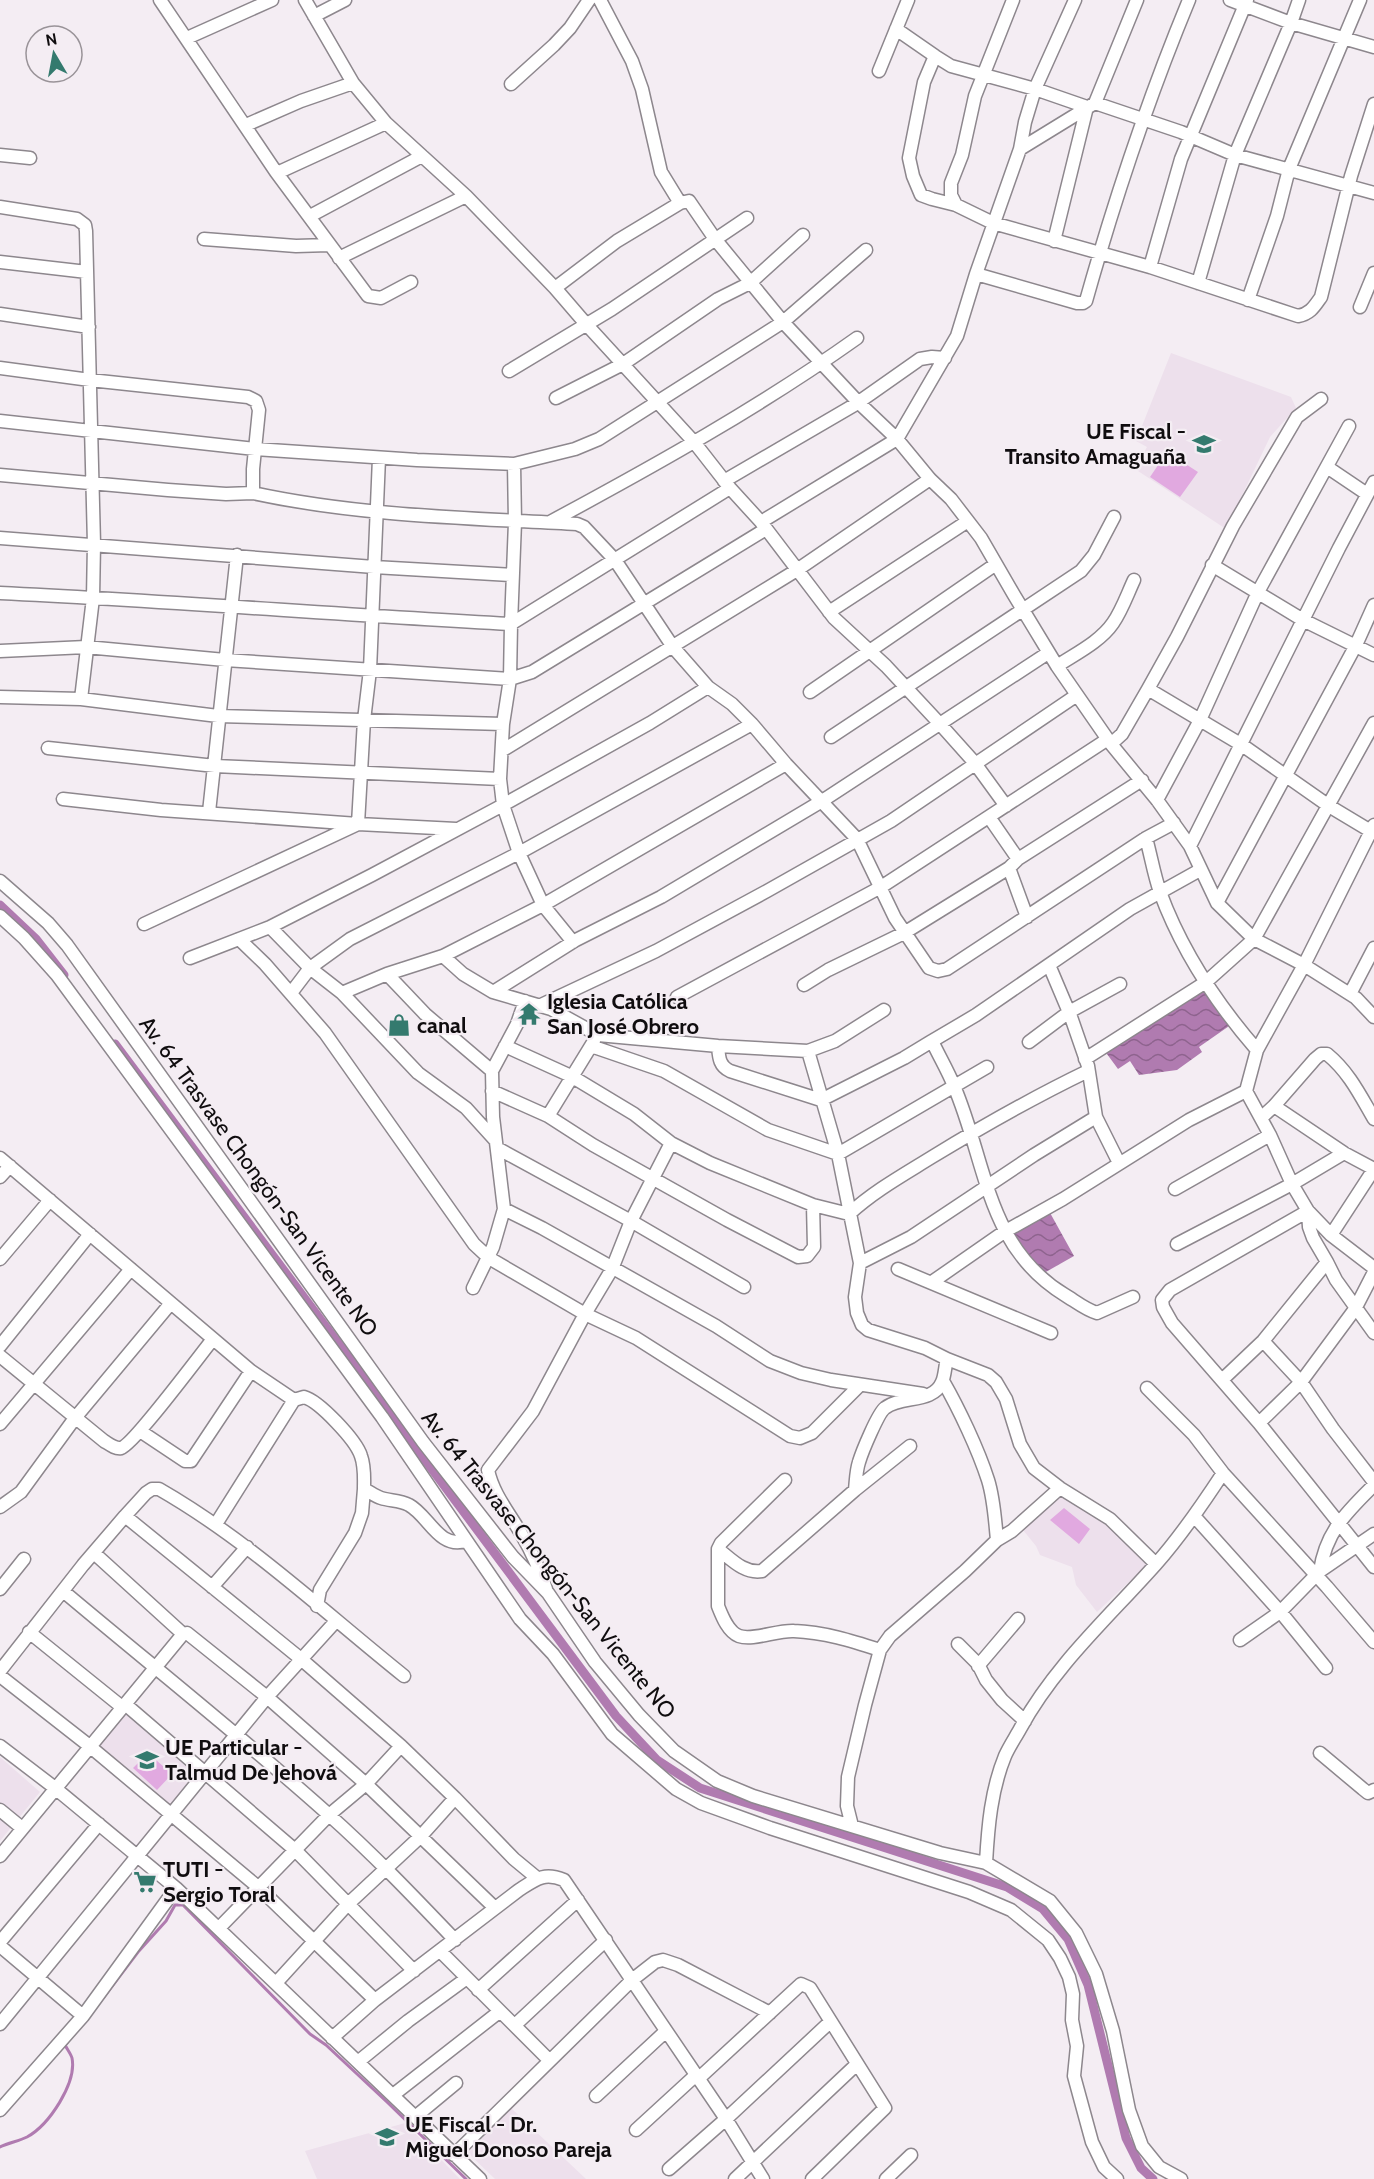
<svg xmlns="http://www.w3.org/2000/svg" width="1374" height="2179" viewBox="0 0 1374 2179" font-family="Cabin,sans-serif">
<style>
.built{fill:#ede0ec}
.grass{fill:#e1a9e0}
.water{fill:url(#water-waves)}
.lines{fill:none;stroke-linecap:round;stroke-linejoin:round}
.stream{stroke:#b07bb0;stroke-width:3}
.canal{stroke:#b07bb0;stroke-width:9}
.minor-casing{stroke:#8d878d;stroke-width:15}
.minor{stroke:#fff;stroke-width:12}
.labels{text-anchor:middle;stroke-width:4.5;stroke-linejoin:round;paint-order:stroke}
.poi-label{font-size:22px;font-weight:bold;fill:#100d0f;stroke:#f4edf3;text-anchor:start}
.street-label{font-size:22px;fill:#100d0f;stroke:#f4edf3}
</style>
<defs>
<pattern id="water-waves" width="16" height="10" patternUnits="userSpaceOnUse" patternTransform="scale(1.5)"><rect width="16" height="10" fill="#b07bb0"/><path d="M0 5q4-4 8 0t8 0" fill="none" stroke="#8e638e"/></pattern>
</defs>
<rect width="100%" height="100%" fill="#f4edf3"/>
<path class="built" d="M1171,353l120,44 5,11 -26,29 -44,92 -91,-60 12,-22 -11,-6z
M1062,1494l35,23 52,46 -52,49 -21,-27 -4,-18 -32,-12 -4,-9 -13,-16z
M125,1714l71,61 -26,30 -71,-60z
M0,1757l40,35 -40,49z
M511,2108l75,71h-91l-27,-26z
M405,2123l55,56h-143l-12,-28z"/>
<path class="grass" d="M1167,452l31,20 -18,25 -30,-20z
M1064,1508l26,21 -11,15 -29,-24z
M148,1753l24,21 -15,16 -24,-22z"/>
<path class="water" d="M1205,985l27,39 -33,23 3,5 -25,18 -38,5 -9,-14 -12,8 -14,-19z
M1049,1211l25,45 -37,21 -27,-41 11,-10z"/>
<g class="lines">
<path class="stream" d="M103,1998l35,-46 28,-31 9,-16h8l127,129 16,11 61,57 79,77
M0,2147c8,-4 19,-6 27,-10 22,-12 50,-54 45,-79 -1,-4 -5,-9 -7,-13l2,-2"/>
<path class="canal" d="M0,905l36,34 28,36
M115,1044l501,672 41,44 43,28 307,99 36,22 25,30 20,46 38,153 15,30 12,11"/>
<g class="minor-casing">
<path id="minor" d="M160,0l116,172 92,124 13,2 30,-16
M305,0l48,83 33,40 80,73 89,92 31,36 108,118 36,46 31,34 73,96 52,48 54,58 34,38 32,44
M600,0l32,61 10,28 19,83 19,31
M1230,0l61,23 83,24
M314,16l31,-16
M896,29l39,27 -11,26 -15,76 4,18 8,19 11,4 24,6 37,18 157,44 148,49c12,-2 16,-9 23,-19l30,-121 23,-72
M187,38l85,-38
M935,56l16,10 84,23 52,18 -33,134
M879,71l29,-71
M511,84l43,-39 16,-17 19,-28
M1095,103l86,29 54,23 139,38
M246,125l55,-24 52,-18
M1020,149l75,-46 42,-103
M0,155l30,3
M277,173l109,-50
M956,205l-5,-10v-12l11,-28 13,-59 38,-96
M0,207l77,12 8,6 1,6 8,313 -1,54 -12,101
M310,216l112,-60
M204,239l92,7 33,-1
M339,258l127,-62
M0,262l87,10
M1150,267l31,-108 66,-159
M976,274l101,29h6l3,-2c29,-103 62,-202 103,-301
M1198,283l37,-128 56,-132 8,-23
M555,288l62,-47 63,-38 9,-2 26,38 68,83 75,80 39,37 33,40 21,20 30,39 33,57 43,71 54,78 46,56 33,46 27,57 37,36 50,26 52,33 18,19
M1248,300l29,-84 12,-47 71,-169
M1360,307l14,-34
M0,314l89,13
M0,368l90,12 158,17 8,4 3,9 -6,59v24c106,23 216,25 324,31l7,3 31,33 58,87 35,40 24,17 20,20 34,40 71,75 38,79 34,50 9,3 9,-2 199,-131 28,-15
M509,371l103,-62 135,-91
M556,398l67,-34 95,-65 32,-16 53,-48
M0,421l255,28 162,11 97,4 61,-15 24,-10 184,-117 83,-72
M1327,467l40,27
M0,475l168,15 58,4 27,-1
M724,481l132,-77 64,-45 12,-2 13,1
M550,522c104,-56 210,-115 307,-184
M761,522l136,-83 60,-103 19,-62 44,-125 5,-27 10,-33 40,-89
M0,538l374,29 138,8
M1212,565l91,55 71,35
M0,593c171,8 341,22 511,31l-1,55 -7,45 -3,55 3,26 16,48 24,52 30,37
M829,612l139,-91
M511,624l219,-136
M511,624l4,-102 -1,-58
M0,651l86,-4 139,13 285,19 22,-7 234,-143
M1057,666c18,-12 43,-24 56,-43 9,-13 14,-28 21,-43
M1148,689l94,56 87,61 45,27
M810,692l186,-128
M0,697l81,2 137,17 285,8
M831,737l250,-166 13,-16 20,-38
M1111,744l11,-10 26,-45 29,-52 56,-111 64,-109 24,-18
M48,748l167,18 285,13
M503,750l294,-180 133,-91
M63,799l98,11 197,14 98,5
M1157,800l43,-80 58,-128 91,-166
M209,812l28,-257
M989,817l29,42
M1146,838c5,18 8,37 14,54 21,57 57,112 97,158
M1190,846l149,-298 35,-66
M1009,868l18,49
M0,881l48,42 19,22 356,497 90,115 35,36 47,69 44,53 35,36 43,30 36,15 187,57 46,10 64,38 26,32 20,41 17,57 16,79 13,36 17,21 22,12
M1217,903l139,-258 18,-40
M0,916l24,22 33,37 325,442 138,202 33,35 59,80 64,55 25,14 69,25 199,64 42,18 37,30 12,18 9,19 4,17 -1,26 5,26 -3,30 18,66 12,25 13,12
M144,924l214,-100 6,-104 6,-50 9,-212
M270,927l40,41 32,25 76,80 48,35 29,32
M239,939l26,25 60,69 149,211 15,14 96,56 51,24 154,98 10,2 12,-5 48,-48
M443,956l20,18 30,18 58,17 47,26 120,11 90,5 27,-10 49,-31
M190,958l80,-31 102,-52 131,-70 147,-82 58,-36
M1049,965l22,52 17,49 8,51 23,46
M387,974l38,40 67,57
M804,985l24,-15 76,-37 105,-65 9,-9 124,-79
M493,992l83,-52 85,-43 161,-96 226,-148
M291,993l19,-25 40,-29 169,-86 233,-129
M342,993l45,-19 56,-18 100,-51 243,-141
M1350,994l24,-46
M677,997l204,-110 227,-148
M539,1006l117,-55 111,-60 124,-70 186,-126
M932,1041l44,-26 154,-106 70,-39
M1029,1042l40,-30 51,-28
M505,1046l66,30 63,38 37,29 39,20 103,42 36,9c25,-23 54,-39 83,-57 51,-31 102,-60 156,-86
M591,1046l73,25 104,59 70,24 22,109 -5,34 2,16 5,12 6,5 57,18 22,11c-2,7 -2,17 -5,23 -9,22 -40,13 -57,26 -7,5 -23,44 -26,54 -3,9 -3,19 -4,28
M718,1046c1,11 1,20 12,25l91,29 83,-42 28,-17c7,15 16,30 22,45 33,77 32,161 111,209 10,6 21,15 32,18l36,-16
M808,1051l30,103 149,-87
M1085,1059l121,-77 48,-43 120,-216
M492,1091l56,25 45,29 134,75 71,37 9,-1 7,-9 -1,-42
M1246,1091l11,-41 47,-85 70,-140
M1274,1106l41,-47 6,-5h6c22,18 33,41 47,65
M548,1116l46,-75
M1261,1118l13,-12 70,47 30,16
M497,1148l134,73 113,66
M0,1158l251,213 43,29
M0,1177l10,-11
M1175,1189l95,-54
M504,1209l38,19 174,98 54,35 31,12 30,7 92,14
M1331,1235l43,-66
M1177,1244l115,-60 52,-31
M0,1259l50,-59
M1327,1262l9,18 38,53
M860,1263l51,-26 123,-82 62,-38
M1374,1268l-43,-33 -23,-24 -138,79 -8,10 1,7 9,16 87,100 115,144
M898,1269l153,64
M932,1282l72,-50 59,-33 126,-79 57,-29 24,44 22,49 16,27 1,16 4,11 14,24 -64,79 -40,38
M473,1288l20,-41 11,-38 -11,-92 -1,-46 25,-47 8,-23
M1263,1341l38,41 32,47 41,53
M0,1346l90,-112
M0,1356l104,85c5,3 11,8 17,7 13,-4 79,-93 92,-109
M947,1359l41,16 8,7 10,17 14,45 14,24 26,20 50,31 46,45
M1147,1388l47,47 29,38 104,114 47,55
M1259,1423l42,-41 54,-73 19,-37
M0,1424l131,-155
M140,1431l45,30h6l60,-90
M785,1480l-64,63 -3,6v57c4,10 10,26 21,30 14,5 38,-6 55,-5 30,1 58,10 86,19
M0,1507l21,-15 54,-74 96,-115
M125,1516l176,143 100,87 54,52 59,61 23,19
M1194,1516l89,99 43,53
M216,1524l78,-124 10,-3c15,4 52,43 57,59 4,11 3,22 3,33 6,3 11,7 17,9 9,3 19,2 28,7 19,10 30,44 56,36
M997,1540l15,-9 48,-43
M718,1549c13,10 26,25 44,22l93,-81 55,-44
M94,1553l89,81
M1320,1571c6,-40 27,-59 54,-86
M212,1587l35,-40
M0,1589l24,-30
M546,1589c-6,-18 -13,-35 -23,-52 -12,-22 -30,-42 -35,-67l45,-59 52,-97 27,-45 19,-48 40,-78
M63,1591c88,74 179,146 265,223 45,40 86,83 127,126
M317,1606l3,-16 35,-57 7,-20 2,-24
M29,1632l93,75
M1240,1640l40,-28 40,-41 54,-37
M958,1644l20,20 8,16 16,20 23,21
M978,1666l40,-47
M0,1671l83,-106 42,-49 21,-23 6,-4h7c89,51 165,123 245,187
M0,1676l87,68 171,143 117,113
M125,1704l170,146 119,121
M0,1746l55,42 121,100 304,291
M1320,1753l43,36 5,4 6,-3
M0,1810l22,18
M852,1826l-5,-20 1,-29 17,-72 15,-55 10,-14 75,-65 32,-31c-2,-20 -3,-41 -9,-60 -10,-31 -29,-71 -45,-99
M0,1856l183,-222 4,-1 80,64 99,87 129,124
M986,1863c2,-36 5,-73 19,-107 4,-9 10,-18 15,-27 35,-64 88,-111 136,-165 25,-28 46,-59 67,-91
M219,1928l76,-78 34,-35 37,-31 35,-38
M0,1942l99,-118
M0,1946l83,70
M440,1951l109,109
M276,1983l72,-79 73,-68 34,-38
M478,1990l100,-90
M0,2024l267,-327 69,-76
M515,2025l91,-85
M332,2038l43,-38 144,-110c17,-11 25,-18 45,-10l162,239 37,60
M359,2061l49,-40 59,-43
M698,2079l103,-95 9,4 75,120 -73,71
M393,2095l106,-83
M596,2096l70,-65
M0,2110l83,-94 93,-128
M415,2117l41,-34
M636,2130l60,-55
M454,2155l178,-175 23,-18 8,-2 15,5 92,48
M669,2169l57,-50 104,-97
M735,2179l122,-115
M886,2179l25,-24"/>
</g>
<use href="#minor" class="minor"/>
</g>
<defs>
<g id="school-bare" transform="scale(1.8)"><path d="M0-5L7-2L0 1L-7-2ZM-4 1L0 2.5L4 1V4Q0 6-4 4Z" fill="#347a6e" stroke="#f4edf3" stroke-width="2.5" paint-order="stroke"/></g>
<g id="temple-bare" transform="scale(1.8)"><path d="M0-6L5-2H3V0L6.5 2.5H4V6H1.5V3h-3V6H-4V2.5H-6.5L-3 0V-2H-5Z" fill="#347a6e" stroke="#f4edf3" stroke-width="2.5" paint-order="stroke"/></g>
<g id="shop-bare" transform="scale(1.8)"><path d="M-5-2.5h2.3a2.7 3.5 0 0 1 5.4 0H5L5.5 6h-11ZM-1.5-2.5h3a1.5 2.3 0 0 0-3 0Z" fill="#347a6e" stroke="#f4edf3" stroke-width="2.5" paint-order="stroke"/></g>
<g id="supermarket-bare" transform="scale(1.8)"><path d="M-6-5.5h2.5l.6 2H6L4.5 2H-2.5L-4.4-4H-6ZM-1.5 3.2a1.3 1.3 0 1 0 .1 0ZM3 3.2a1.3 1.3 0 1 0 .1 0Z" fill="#347a6e" stroke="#f4edf3" stroke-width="2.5" paint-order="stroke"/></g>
</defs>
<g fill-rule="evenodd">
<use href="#school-bare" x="1204" y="444"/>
<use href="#temple-bare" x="529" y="1014"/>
<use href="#shop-bare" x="399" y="1025"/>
<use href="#school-bare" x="147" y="1760"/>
<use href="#supermarket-bare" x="145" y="1882"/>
<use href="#school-bare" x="387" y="2137"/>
</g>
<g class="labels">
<g class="poi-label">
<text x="1186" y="439" text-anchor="end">UE Fiscal -<tspan x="1186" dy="25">Transito Amaguaña</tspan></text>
<text x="547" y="1009">Iglesia Católica<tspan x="547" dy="25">San José Obrero</tspan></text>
<text x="417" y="1033">canal</text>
<text x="165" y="1755">UE Particular -<tspan x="165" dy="25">Talmud De Jehová</tspan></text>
<text x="163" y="1877">TUTI -<tspan x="163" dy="25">Sergio Toral</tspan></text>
<text x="405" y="2132">UE Fiscal - Dr.<tspan x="405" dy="25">Miguel Donoso Pareja</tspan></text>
</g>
<g class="street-label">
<text transform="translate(259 1176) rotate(54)" y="8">Av. 64 Trasvase Chongón-San Vicente NO</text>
<text transform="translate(549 1564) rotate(51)" y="8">Av. 64 Trasvase Chongón-San Vicente NO</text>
</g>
</g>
<g transform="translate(54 54) rotate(350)"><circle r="28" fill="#f4edf3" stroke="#999398" stroke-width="1.5"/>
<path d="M0-4.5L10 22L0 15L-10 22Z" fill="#347a6e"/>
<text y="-9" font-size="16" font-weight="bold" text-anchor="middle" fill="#100d0f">N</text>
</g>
</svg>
